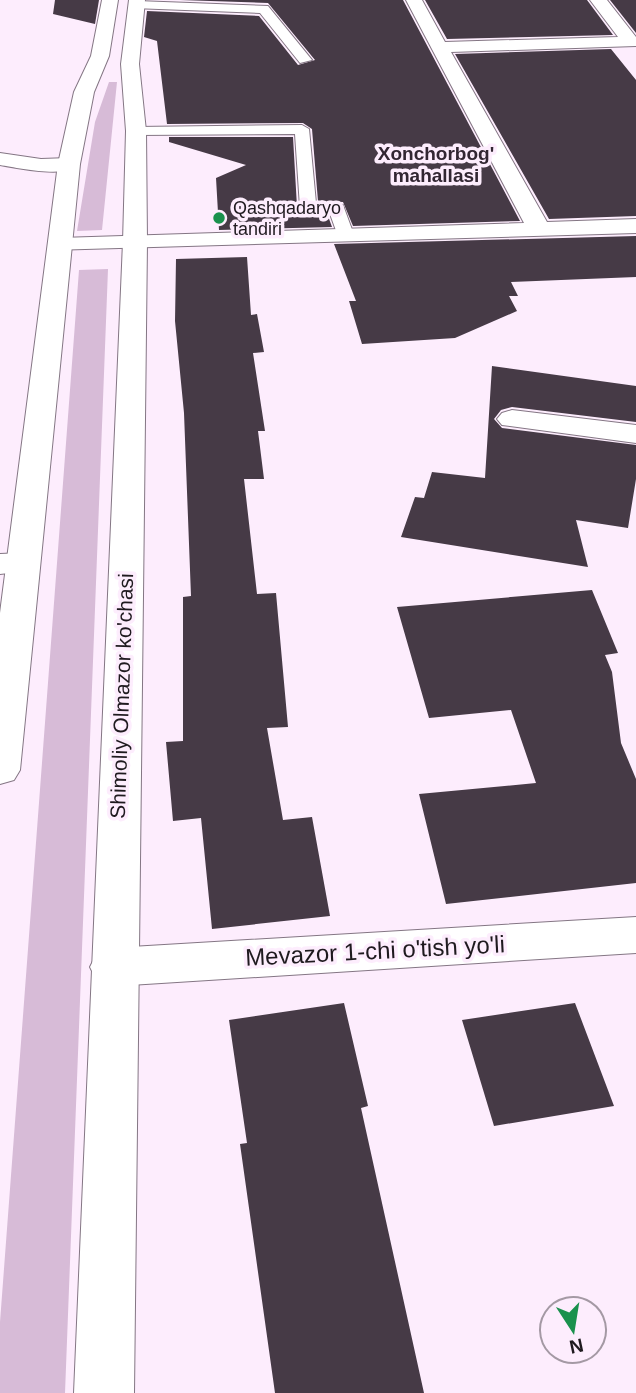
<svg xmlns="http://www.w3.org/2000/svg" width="636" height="1393" viewBox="0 0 636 1393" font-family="Helvetica,sans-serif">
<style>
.green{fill:#d7bbd7}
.building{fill:#463a46}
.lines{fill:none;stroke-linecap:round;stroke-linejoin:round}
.lane-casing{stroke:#847684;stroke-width:2}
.street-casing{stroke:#847684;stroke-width:2}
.secondary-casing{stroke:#847684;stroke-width:2}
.lane{fill:#fff;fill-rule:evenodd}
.street{fill:#fff;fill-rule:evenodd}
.secondary{fill:#fff;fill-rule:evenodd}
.poi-dot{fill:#1a914d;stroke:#fdedfd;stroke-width:2.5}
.labels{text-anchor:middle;stroke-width:7;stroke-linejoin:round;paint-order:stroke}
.far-poi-label{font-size:18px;fill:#1f1a1f;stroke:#fdedfd;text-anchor:start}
.far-neighbourhood-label{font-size:19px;font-weight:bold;fill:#322632;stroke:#fdedfd}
.street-label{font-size:21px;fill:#1f1a1f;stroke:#fdedfd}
.near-street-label{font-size:24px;fill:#1f1a1f;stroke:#fdedfd}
</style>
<rect width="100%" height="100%" fill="#fdedfd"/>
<path class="green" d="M109,82h8l-15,148 -25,1 18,-109z
M108,269l-43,1124h-65v-71l79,-1052z"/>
<path class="building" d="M55,0h44l-4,24 -42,-10z
M180,0h223l117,221 -167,5 -10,-24 -25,-1 -6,-72 -9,-6 -136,1 -10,-83 -13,-4 3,-26 112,5 39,49 17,-5 -47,-57z
M425,0h162l26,35 -166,4z
M610,0h26v33z
M611,49l25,31v136l-87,3 -94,-165z
M169,137h124l4,70 11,8 20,1 4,11 -113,3 -3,-52 30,-13 -77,-23z
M636,236v41l-125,5 7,14h-9l8,15 -62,27 -93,6 -13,-43h7l-22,-57z
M247,257l4,58 6,-1 7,38 -11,1 12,78h-7l6,48h-20l13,115 19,-1 12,134 -21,1 16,92 29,-3 18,99 -118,13 -11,-111 -28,3 -7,-79 17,-1v-144l8,-1 -7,-183 -9,-92 1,-62z
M492,366l144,20v36l-124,-15 -11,3 -7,9 8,9 134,17v34l-8,49 -52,-8 12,47 -187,-30 14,-40 9,1 8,-26 53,6z
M592,590l26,63 -13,2 7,17 9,71 15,36v104l-190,21 -27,-110 117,-11 -25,-73 -82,8 -32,-111z
M344,1003l24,103 -7,2 63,285h-149l-35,-249 7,-1 -18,-123z
M575,1003l39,103 -120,20 -32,-106z"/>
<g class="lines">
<g class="lane-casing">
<path id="lane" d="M137,1l131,5 44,54 -12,3 -40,-50 -127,-5v-6z
M302,125l7,4 7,74 27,2 11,30 -3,4h-12l-9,-25 -22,-2 -8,-5 -5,-73 -159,1 -7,-4 7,-4z"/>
</g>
<g class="street-casing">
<path id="street" d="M406,0h16l23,42 173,-5 -28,-37h17l29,37v9l-185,6 96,170 89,-3v14l-585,17 -3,-5 3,-5 9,-2 464,-15z
M0,153l41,6 28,-1 11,6c-12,15 -62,4 -80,1z
M512,410l124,15v18l-134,-18 -5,-6 5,-6z
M23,553l12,3 5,7 -5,7 -35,4v-20z
M636,917v36l-522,33 -17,-5 -7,-14 7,-14 17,-5z"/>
</g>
<g class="secondary-casing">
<path id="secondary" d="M102,0h16l-9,56 -15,36 -14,72 -60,606 -6,10 -14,4v-171l58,-449 16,-72 17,-36z
M129,0h16l-6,64 7,67 1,111 -13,1151h-60l49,-1151 3,-111 -5,-67z"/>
</g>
<use href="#lane" class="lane"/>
<use href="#street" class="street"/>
<use href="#secondary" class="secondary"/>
</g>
<circle class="poi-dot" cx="219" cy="218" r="7"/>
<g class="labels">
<g class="far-poi-label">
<text x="233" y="214">Qashqadaryo<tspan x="233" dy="21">tandiri</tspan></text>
</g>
<g class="far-neighbourhood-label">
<text x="436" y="160">Xonchorbog'<tspan x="436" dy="22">mahallasi</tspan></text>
</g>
<g class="street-label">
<text transform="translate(122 696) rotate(-88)" y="7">Shimoliy Olmazor ko'chasi</text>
</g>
<g class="near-street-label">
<text transform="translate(375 951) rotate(-3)" y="8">Mevazor 1-chi o'tish yo'li</text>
</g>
</g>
<g transform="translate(573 1330) rotate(168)"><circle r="33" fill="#fdedfd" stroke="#a499a4" stroke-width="2"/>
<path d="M0-5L12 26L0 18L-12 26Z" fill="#1a914d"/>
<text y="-10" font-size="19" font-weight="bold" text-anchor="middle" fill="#1f1a1f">N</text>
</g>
</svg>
